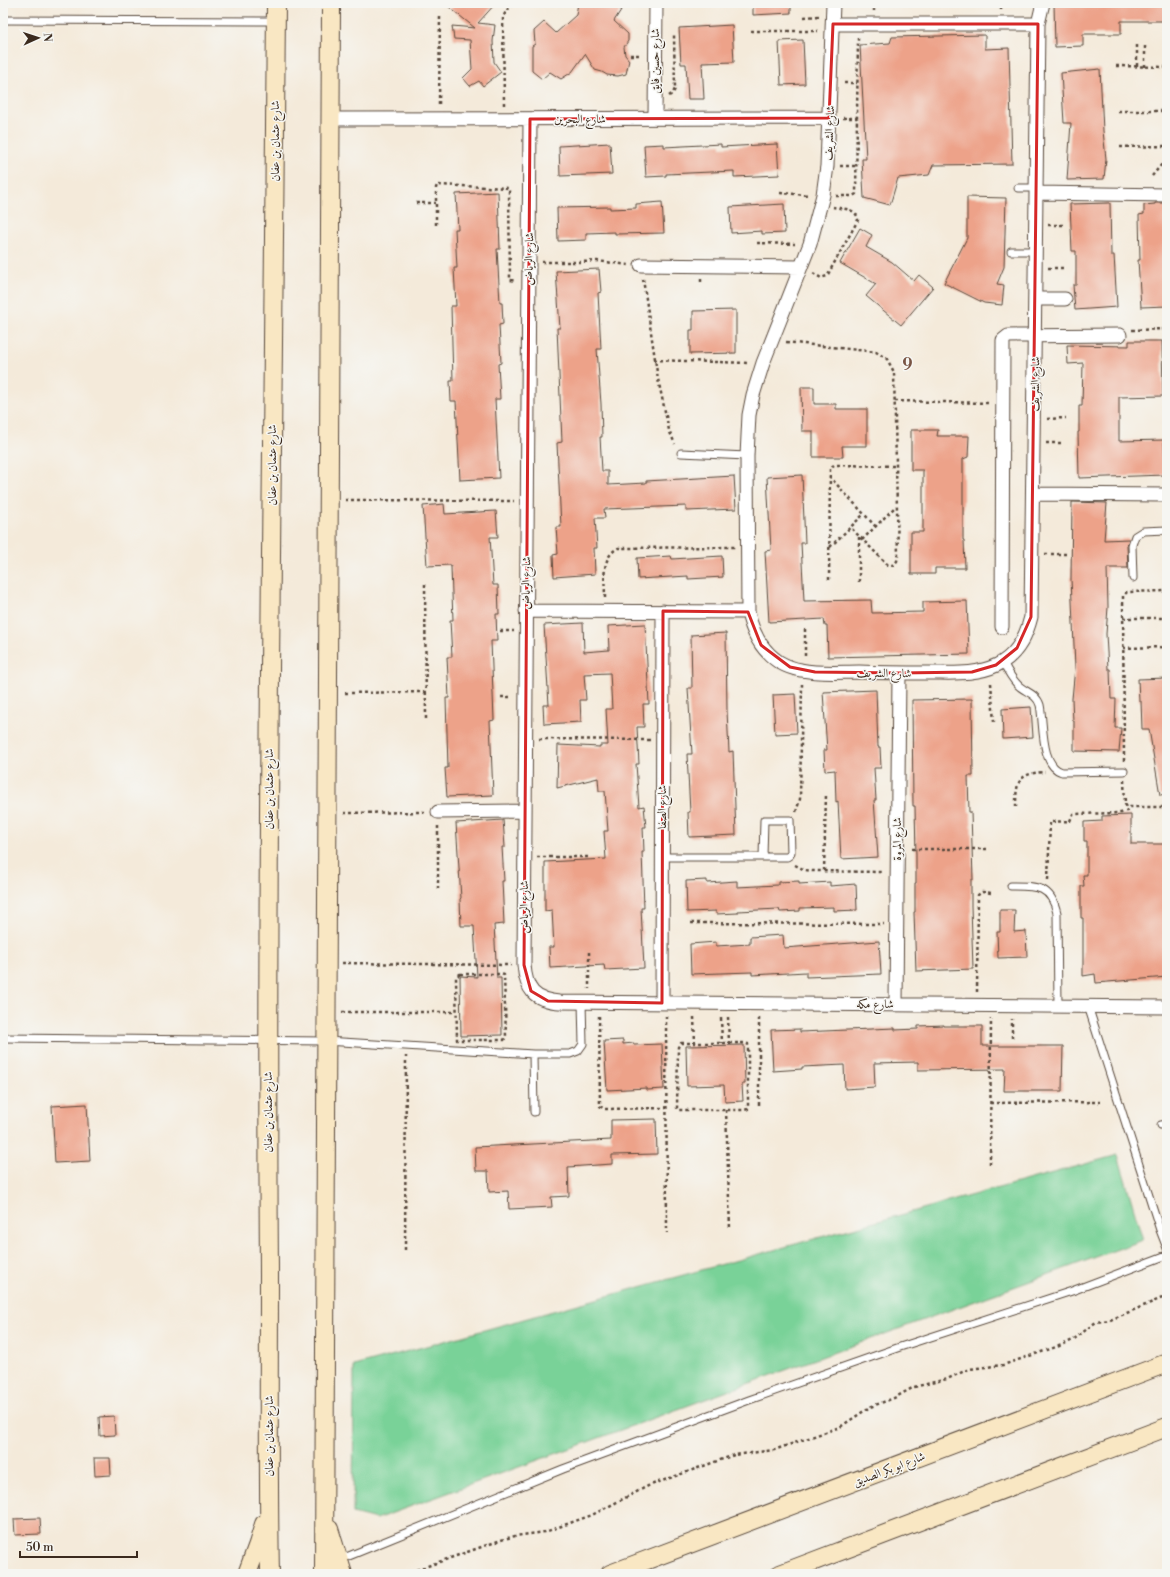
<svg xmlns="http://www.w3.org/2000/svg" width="1170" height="1577" viewBox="0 0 1170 1577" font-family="'Libre Bodoni',Amiri,serif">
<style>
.green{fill:#79d298;stroke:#5a7e5b}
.building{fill:#eda289}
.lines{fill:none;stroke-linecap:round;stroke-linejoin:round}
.service-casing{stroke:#57473a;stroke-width:9}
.minor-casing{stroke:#57473a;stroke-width:15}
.secondary-casing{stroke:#57473a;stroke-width:20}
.path{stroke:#57473a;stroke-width:2.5;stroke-dasharray:3 3;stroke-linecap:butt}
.service{stroke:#fff;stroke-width:7}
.minor{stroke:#fff;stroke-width:13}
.secondary{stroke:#f9e7c3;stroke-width:18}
.marked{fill:none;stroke:#d62828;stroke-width:3;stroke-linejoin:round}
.labels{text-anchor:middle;stroke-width:3;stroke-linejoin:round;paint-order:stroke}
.street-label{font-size:12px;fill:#3b2a1e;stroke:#f6f6f2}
.district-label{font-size:16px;font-weight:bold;letter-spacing:1px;fill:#795443;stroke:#f6f6f2}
</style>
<rect width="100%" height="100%" fill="#f6f6f2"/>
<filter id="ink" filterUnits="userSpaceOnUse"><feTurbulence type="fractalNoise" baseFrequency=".025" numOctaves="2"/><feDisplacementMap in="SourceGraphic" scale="8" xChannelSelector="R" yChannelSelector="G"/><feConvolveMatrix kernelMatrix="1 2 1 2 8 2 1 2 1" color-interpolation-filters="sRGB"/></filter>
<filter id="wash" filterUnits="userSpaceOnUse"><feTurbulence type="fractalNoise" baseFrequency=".012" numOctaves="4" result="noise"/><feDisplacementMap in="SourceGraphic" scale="16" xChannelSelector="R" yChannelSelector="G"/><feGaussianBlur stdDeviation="0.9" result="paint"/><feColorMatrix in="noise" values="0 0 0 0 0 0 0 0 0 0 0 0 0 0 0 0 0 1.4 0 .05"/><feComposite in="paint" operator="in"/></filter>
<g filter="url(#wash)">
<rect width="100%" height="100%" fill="#f4eada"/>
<path class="green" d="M1118,1155l25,85 -767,279 -23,-6 1,-147z"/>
<g id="blocks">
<path class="building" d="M444,3h52l-18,20 17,2 -2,16 1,21 7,10 -18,14 -4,-5 -9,5 -7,-8 9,-9 -2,-29 -16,-1 -2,-13 23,2z
M578,3h37l6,7 -7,11 14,13v7l-4,6 1,8 4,5 -3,14 -8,2 -11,-1 -5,-3 -7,-2 -10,-16 -13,18 -11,7 -11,-7 -8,7 -10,-8v-25l3,-2 -1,-13 10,-9 12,11 20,-18z
M753,3h38v10l-38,2z
M1054,3h113v18h-46v13h-38v12l-28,1z
M732,25l2,37 -32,1 2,36h-16l-2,-35h-5l-2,-36z
M985,35v14l24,-1 3,116 -79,1 -4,10 -31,3 -8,27 -26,-7 -2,-39h4l-6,-114 30,-2 2,-6z
M803,40l2,44 -24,1 -2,-44z
M1100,69l3,62 3,28 -2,20 -37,1 4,-57h-7l-3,-50z
M610,143l2,31 -52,2 -1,-30z
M664,144v3l57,-3v3l56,-3 2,31 -45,2v-6l-68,3v2l-20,1 -2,-32z
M498,192l2,57h-3l3,54h2l1,21 -4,1 2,38 -3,1 2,35h-5l4,79 -39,2 -4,-79h-5l-1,-20h3l-2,-75h5l-2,-38h3l-2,-39h3l-2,-35z
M967,197l39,1 -2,69 -7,17 7,1 -2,20 -18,-2 -40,-20 23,-45z
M662,202l2,31 -49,1v-2l-29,1v7l-28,1 -1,-33 53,-1v2l26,-1v-4z
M1110,203l1,52h3l3,52 -42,3 -2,-25h3v-34h-4l-2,-47z
M1155,203h12v103l-26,1 -3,-47h2l-1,-45 5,-1v-9l11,-1z
M784,204l1,29 -23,1v-3l-31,2 -1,-26z
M860,228l12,7 -6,12 26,15 22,19 5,-6 14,12 -32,38 -35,-29 10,-12 -36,-21z
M599,269l2,23 -3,1 3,56h-4l4,55 1,33h-2l2,34h6v14l38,-2v-2l88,-5 2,33 -50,2v-5l-82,3 1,9h-10l2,30h-3l1,26 -41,3 -1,-22 5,-1 -2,-27h5l-4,-84 5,-1 -5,-114h3l-4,-57z
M736,310v43l-46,1v-24h3v-19z
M1129,341h33l1,55 -44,1v44l45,-1 1,35 -86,3 -1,-46h1v-26h3l1,-43 -15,1 -1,-19 62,1z
M801,387h13v17h22v5h31v37h-25l1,11h-30v-26h-11z
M911,430h27l-1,6h32l-1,21 -5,2v81h1l1,28h-30v6h-24v-42h12v-62h-12z
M802,475l3,68h-4l3,58 67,-1 1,13 51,-1v-10l44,-1 2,53 -141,3 -1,-31h-2l-1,-7 -55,3 -4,-71 6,-1 -4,-73z
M1072,502l35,1 -3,37 25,-1 -2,6 1,23h-21l1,39 -2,27 2,35h2l1,30h5l-1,29h6l-2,24 -45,-1v-30h-1l-1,-22 3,-32 -4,-88z
M444,504l1,10 51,-3 2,26h-8l3,48h5l1,29h-3l1,27h-6l3,79 -4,1 3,74 -46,2 -2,-29h3l-2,-70h3l-2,-41h5l-2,-37h3l-2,-53 -1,-2 -23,1 -4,-60z
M671,556l1,3 50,-3 1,21 -35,2v-3l-50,3 -1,-21z
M583,623l1,29 25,-2 -1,-24 37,-2 4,80h-6l1,23h-7l2,37h-3l3,43 5,-1 2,21h-3l1,25h-2l2,56h-3l3,60 -39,2 -1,-5 -54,3 -1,-21h5l-2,-37 -7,1v-49l61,-3 -2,-28h4l-3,-40h-6l-1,-13 -41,10 1,-43 42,2v-2h8l-2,-36h6l-2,-36 -26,1 2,26h-6l1,22 -37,2 -1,-19h6l-5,-80z
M726,633l1,78 2,41 4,-1 3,84 -47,2 -1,-25h2l-3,-58h5l-4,-66h4l-1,-53z
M1167,678v116l-7,1 -11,-66h-7l-1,-28h-2l-1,-22z
M876,690l2,57h2l1,21h-7l2,32h-2l4,57 -37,2 -3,-58 -2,1 -1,-32 -10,1 -1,-21h3l-4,-58z
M795,694l2,39 -22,1 -2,-39z
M972,699l1,77h-5l1,36h2l2,68h-2v26l2,63 -57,2 -2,-59h1v-29h1v-27l-1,-50h-2l-1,-106z
M1031,707l2,30 -30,2 -1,-30z
M1131,815v29h36v133l-71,6 -1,-9 -12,2v-58h-2v-32h3l-1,-11h4v-34h-3v-19l18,-1v-5z
M503,820l2,27h-3l2,34h-2l2,43 -10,1 3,53h4l1,57 -41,1 -1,-60 17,1 -3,-51h-13l-1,-27 1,-1 -5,-75z
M707,880v3l30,-2v6l41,-2v-3l21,-1v3l31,-2v4l26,-2 1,26 -23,1v-4l-34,1v3l-20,1 -1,-3 -41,2v2l-22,1v-3l-29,1 -1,-31z
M1000,910h15l-1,22 12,-1 1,26 -29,1 -1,-26h3z
M783,935l1,13 95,-7 2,33 -75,3v-5l-54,3v-3l-61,2 -1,-30 26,-2v4l34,-2v-7z
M944,1025v1h38v20h81l-1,45h-58l1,-22 -87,1v-8l-44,1 1,24 -30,2 -1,-24 -42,2v2l-29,2 -2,-41 29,-1v3l95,-4v2l23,-1v-3z
M623,1040v4l11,-1v2l28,-1 2,45 -17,1v-2l-40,2 -3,-49z
M744,1045l1,39h-3l1,17 -18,1 -1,-17 -37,1 -1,-40z
M87,1104l3,57 -35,2 -3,-57z
M656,1119l1,35 -45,1v9l-44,3 1,29 -18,1 1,10 -43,2 -1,-18 -19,1 -1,-21h-12l-1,-24 136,-7v-20z
M114,1416l1,19 -15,1 -1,-19z
M94,1458h16l1,17 -16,1z
M40,1518l1,16 -26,1 -1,-16z"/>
</g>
</g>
<g filter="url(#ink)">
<use href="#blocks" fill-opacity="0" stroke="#57473a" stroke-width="1"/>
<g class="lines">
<g class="service-casing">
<path id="service" d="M3,20l272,1
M1018,188h19
M1011,251h25
M681,453l66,3
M1133,578l-1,-33 3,-9 8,-5 24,-1
M1003,662c4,8 8,16 15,23 7,7 19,9 22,20 4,17 0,61 22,67l62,-1
M662,857h101l1,-37h26l1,32 -1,3 -3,2h-24
M1011,886c25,0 40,-1 46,27l1,93
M1088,1006l72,224 7,18
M3,1038l323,3 207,13h37l8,-3 5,-7 -1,-42
M533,1054l1,58
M1161,1125l6,-1
M339,1560l224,-91 186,-69 151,-53 172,-56 95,-36"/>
</g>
<g class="minor-casing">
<path id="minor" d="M833,3l-6,163 -4,29 -13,49 -47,119 -10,32 -4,20 -2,41 1,156c4,20 13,38 31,50 7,4 15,7 22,8 19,4 39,2 58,2 24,1 48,1 72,1 23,0 45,2 66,-8 19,-9 29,-28 34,-48l7,-593 5,-21
M833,24h205
M655,118l1,-115
M330,119l499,-1
M530,119l-6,846c2,25 10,35 35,37l608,5
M1037,193l130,2
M641,265l160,2
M1036,299h29
M1033,494l134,1
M526,611l222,1
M1002,627l1,-287 5,-4 112,-1
M438,812l86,-1
M662,1003l1,-392
M896,1004l3,-331"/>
</g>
<g class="secondary-casing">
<path id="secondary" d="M329,1529l14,45
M247,1574l11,-30 6,-20
M270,1574c-2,-100 -1,-200 -1,-300 -3,-424 4,-847 7,-1271
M324,1574l7,-1571
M610,1574l557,-211
M780,1574l387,-147"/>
</g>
<path class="path" d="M874,3v8
M1001,10v-7
M804,17l16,-1
M751,31h67
M630,55h11
M1116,66l51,1
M1137,66v-23
M1145,67v-23
M844,83h13
M669,96l4,-3 2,-4 -1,-54
M439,104l1,-88
M504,105l-1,-88 4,-7 9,-7
M1118,111h49
M843,118h14
M1120,147l47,-1
M840,166h16
M1152,176l15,-18
M780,193l29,2
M836,196h17l3,-2 2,-156
M416,203h20
M436,225v-37l1,-3 71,3 1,3 1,89 6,1
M1048,225h16
M757,243l38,1
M542,262h40l15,-1 32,4
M1048,268h16
M813,273l8,5 6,-2 31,-56c-1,-12 -15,-11 -25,-13
M643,279l15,100 11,51 6,14
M701,279v6
M1132,330l35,-1
M786,342l90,10 11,7 7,13 4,184 -1,5 -4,4h-5l-38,-38
M654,360l94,3
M895,401l94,2
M1047,419l19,-1
M1046,443h17
M829,476l47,51
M345,500l169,1
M859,537v48
M862,540l34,-34
M830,547l34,-33
M1045,554h22
M829,580l1,-112 4,-3 62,1
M425,584l1,136
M605,598c0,-17 -5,-40 13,-50l117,-1
M1123,618h44
M805,629v27
M500,631h14
M1123,648l44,-1
M991,683l3,39
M345,693l81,-1
M501,697h12
M539,739l111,1
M1124,761l-1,-165 4,-4 40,-1
M1124,780l1,24 2,3h40
M1016,807c0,-24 1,-34 29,-35
M796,812l4,-13 2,-115
M344,813l81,-1
M912,849h75
M537,857h54
M795,865l10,5 7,1 71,1
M824,871l2,-77
M1048,880l2,-58 20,-1 3,-7 48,-1 5,-2 3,-3
M438,889v-63
M691,923l193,1
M589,952v37
M342,963l169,2
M460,974h41l3,1 2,62 -2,3h-47l-1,-63z
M977,992l1,-97 4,-3 10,1
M342,1012h114
M599,1016l1,90 4,3 62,-1
M666,1016l1,217
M694,1017l1,26
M728,1017l1,26
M721,1018l1,25
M759,1018v87
M1012,1038v-19
M681,1043h64l3,1v65l-4,1h-66l-1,-2 1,-61z
M990,1103l110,-1
M726,1110l4,119
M990,1164l1,-145
M405,1250l1,-194
M405,1574l96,-34 14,-4 30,-4 47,-17 56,-29 86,-31 40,-5 66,-23 30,-20 24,-9 20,-11 33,-8 22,-10 34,-4 59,-20 11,-5 23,-18 14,-2 57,-24"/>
<use href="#service" class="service"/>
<use href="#minor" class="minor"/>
<use href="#secondary" class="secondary"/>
</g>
</g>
<path class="marked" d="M833,24h205l-7,593 -14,31 -21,17 -24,7 -73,1 -84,-1 -25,-5 -29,-22 -13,-33 -85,-1 -1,392 -114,-2 -17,-10 -7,-26 6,-846 299,-1z"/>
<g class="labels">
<g class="street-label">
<text transform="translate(655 61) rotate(-90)" y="4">شارع حسين فايق</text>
<text x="580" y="123">شارع البحرين</text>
<text transform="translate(829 133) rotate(-87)" y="4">شارع الشريف</text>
<text transform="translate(275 141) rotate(-90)" y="4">شارع عثمان بن عفان</text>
<text transform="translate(529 259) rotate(-89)" y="4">شارع الرياض</text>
<text transform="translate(1035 384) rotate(-89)" y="4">شارع الشريف</text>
<text transform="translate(272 465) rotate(-90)" y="4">شارع عثمان بن عفان</text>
<text transform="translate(526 583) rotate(-89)" y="4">شارع الرياض</text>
<text transform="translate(884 673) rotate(1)" y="4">شارع الشريف</text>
<text transform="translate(269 789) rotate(-90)" y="4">شارع عثمان بن عفان</text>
<text transform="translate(662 807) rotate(-90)" y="4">شارع الصفا</text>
<text transform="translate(897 839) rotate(-90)" y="4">شارع المروة</text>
<text transform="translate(524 907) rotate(-90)" y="4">شارع الرياض</text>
<text x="875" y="1008">شارع مكه</text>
<text transform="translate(268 1112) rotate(-90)" y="4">شارع عثمان بن عفان</text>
<text transform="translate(269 1436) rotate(-90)" y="4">شارع عثمان بن عفان</text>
<text transform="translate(889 1469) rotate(-21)" y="4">شارع ابو بكر الصديق</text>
</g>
<g class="district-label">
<text x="908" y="370">9</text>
</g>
</g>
<rect width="1170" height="1577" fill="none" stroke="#f6f6f2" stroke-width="16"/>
<g transform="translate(38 38) rotate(87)" stroke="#f6f6f2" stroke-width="3" paint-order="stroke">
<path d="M0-3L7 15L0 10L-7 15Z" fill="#3b2a1e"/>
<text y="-6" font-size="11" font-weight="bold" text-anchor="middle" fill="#3b2a1e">N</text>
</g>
<path d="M20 1551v6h117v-6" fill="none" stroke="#3b2a1e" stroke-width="2"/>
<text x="26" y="1551" font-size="12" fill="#3b2a1e" stroke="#f6f6f2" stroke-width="3" paint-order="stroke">50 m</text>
</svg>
